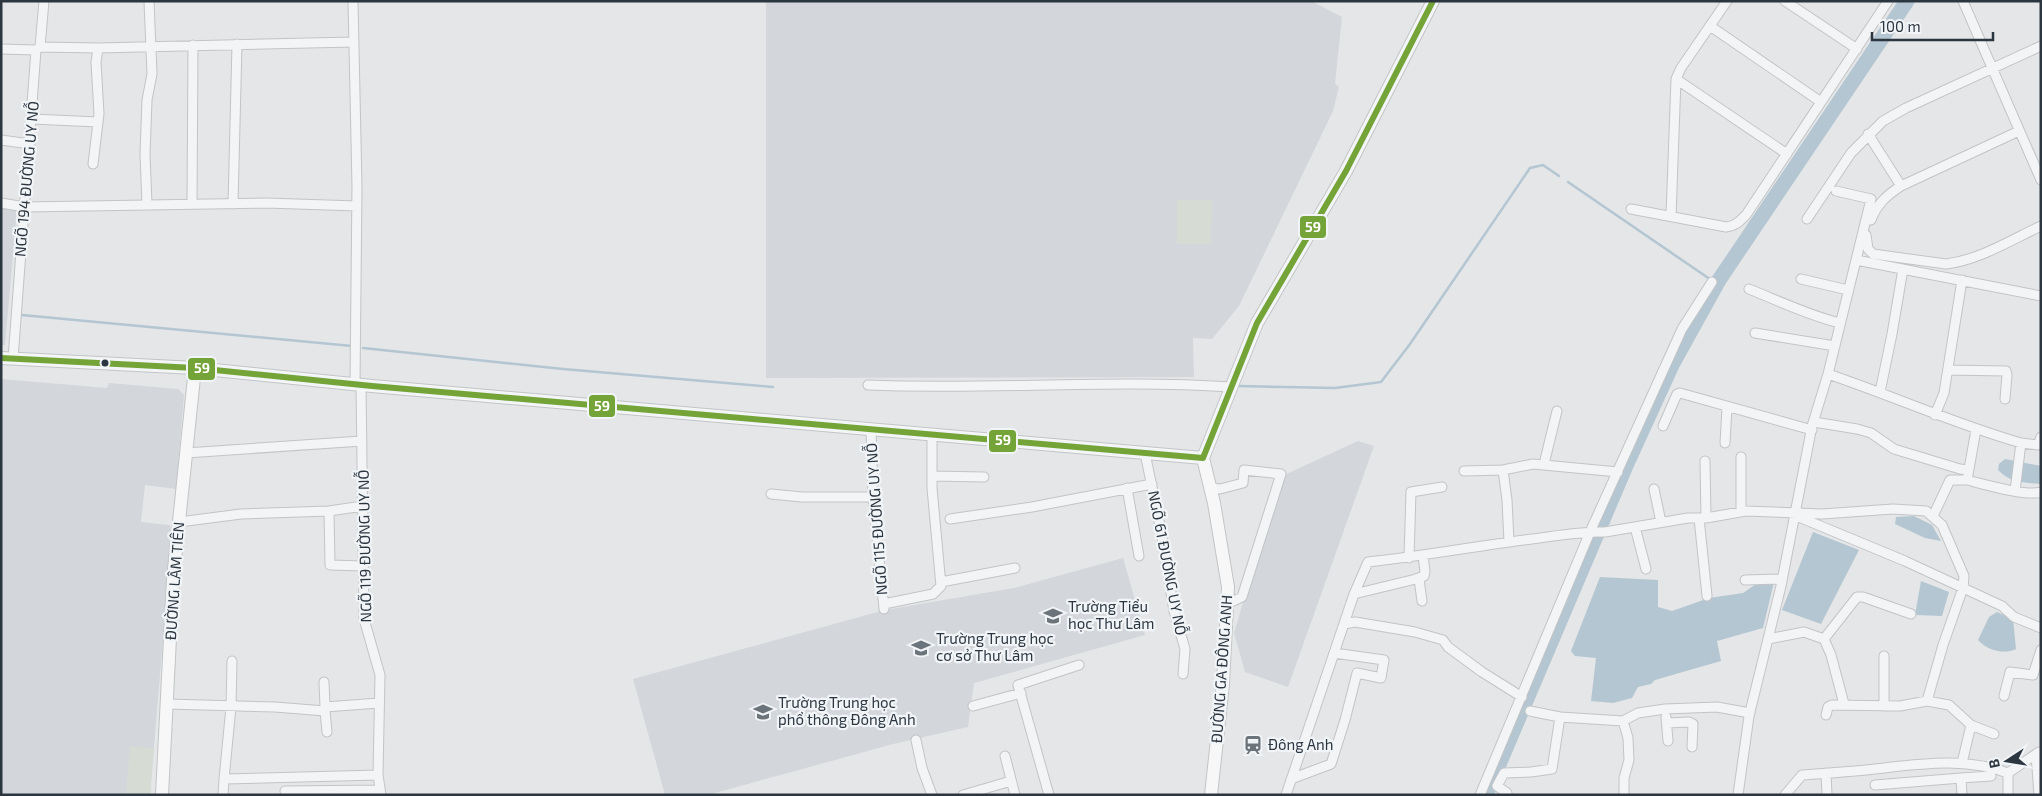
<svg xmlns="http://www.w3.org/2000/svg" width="2042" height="796" viewBox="0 0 2042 796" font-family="'Exo 2',sans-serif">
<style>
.built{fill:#d3d6db}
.green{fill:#d6dcd4}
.water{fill:#b4c6d1}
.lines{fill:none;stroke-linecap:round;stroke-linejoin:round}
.stream{stroke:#b4c6d1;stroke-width:2.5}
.river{stroke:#b4c6d1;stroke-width:15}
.street-casing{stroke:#c2c4c6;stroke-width:11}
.secondary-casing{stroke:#c2c4c6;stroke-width:14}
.street{stroke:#f3f4f5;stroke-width:9}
.secondary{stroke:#f7f7f7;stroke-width:12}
.bus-1-casing{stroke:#f2f5f7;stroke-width:10}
.bus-1{stroke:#74a337;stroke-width:6}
.bus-dot{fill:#2b3641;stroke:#f2f5f7;stroke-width:2}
.labels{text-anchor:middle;stroke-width:4.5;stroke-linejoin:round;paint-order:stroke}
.street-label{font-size:15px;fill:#2b3641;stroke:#f2f5f7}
.poi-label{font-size:15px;fill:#2b3641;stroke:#f2f5f7;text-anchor:start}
.line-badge{stroke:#f2f5f7;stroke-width:2}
.badge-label{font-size:14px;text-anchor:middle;font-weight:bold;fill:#fff}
</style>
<rect width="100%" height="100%" fill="#e4e6e8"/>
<path class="built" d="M766,1h545l31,16 -7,67 4,3 -6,24 -94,195 -27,33 -19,-1 1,39 -428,1z
M1,207l16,2 -12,136h-4z
M1,379l106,9 2,-5 69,6 6,6 -8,94 -31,-4 -4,37 28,3 3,5 -22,265h-149z
M1358,441l16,5 -86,241 -43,-15 -11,-39 46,-156z
M1123,558l22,77 -171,48 -6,44 -75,17 -185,51h-43l-32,-116 252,-69 129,-22z"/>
<path class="green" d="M1177,200h35l-1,44h-34z
M130,746l24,3 -4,46 -24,-1z"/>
<path class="water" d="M2005,459l36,7 -1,18c-18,-2 -29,-1 -42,-14l1,-6z
M1914,516l18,9 9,16 -16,-3 -30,-14 1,-7z
M1813,532l46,18 -38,74 -39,-14z
M1600,577l58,3v27l14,4 37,-13 34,-5 16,-11h15l-11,46 -46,13 4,20 -66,19 -4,4 -13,3 -6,11 -19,5 -22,-2 5,-43 -21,-2 -4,-5z
M1921,581l28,11 -7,24 -27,-1z
M1997,612l16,7 3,30c-13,6 -29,1 -38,-9l11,-23z"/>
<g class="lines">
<path class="stream" d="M1568,182l149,102
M22,315l330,31
M363,348l200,21 210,18
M1239,386l96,2 46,-6 29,-38 120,-176 13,-3 16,11"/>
<path class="river" d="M1486,795l139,-327 48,-105 46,-83 188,-279"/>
<g class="street-casing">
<path id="street" d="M353,1l4,186 -2,197
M1785,1l72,48
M1963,1l78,179
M1710,26l111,76
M40,47l58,1 255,-6
M1,49l35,1
M1676,79l111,75
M32,119l66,3
M1868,134l33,52
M1,140l29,4
M93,164l6,-50 -3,-52 2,-14
M1,203l24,4 241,-4 91,3
M192,204l1,-159
M233,204l4,-160
M147,205l-2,-51 2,-54 5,-26 -3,-73
M1631,209l95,18c9,-1 13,-5 20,-12l142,-214
M1671,216l5,-137 5,-11 46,-67
M1807,219l44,-66 32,-32 23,-13 135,-62
M1871,220c6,-16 16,-25 30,-34l118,-55
M1866,235l2,14 5,5 73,10c33,-4 65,-24 95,-38
M1856,260l185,36
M1801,279l47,11
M1749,289c30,12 61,27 91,34
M1755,333l80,13
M13,359l23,-309 4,-3 4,-46
M1948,370l58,1 1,4 -2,24
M1828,374c65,22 127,50 193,69
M361,385l3,234 16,56 -2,100 3,20
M868,385c121,5 242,-6 363,2
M1880,392l12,-58 11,-65
M1935,415l9,-22 18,-113
M1814,422l43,7 14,4 23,16 66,20 8,1
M1663,426l14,-32 3,-1 132,37
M871,429l2,68 11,112
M1725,443l2,-35
M186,453l176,-12
M1145,453l16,78 13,80 11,38 -2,25
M1705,461l1,57
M1544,464l13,-53
M1503,470l4,30 2,42
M1464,471l39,-1 30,-6 85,8
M932,476l52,1
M1967,480c16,4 60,17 74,12
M1127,488l12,68
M1211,488l9,1 23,-6 1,-13 37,4 -39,123 -15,7
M1654,489l7,33
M2015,491l6,-48 17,2 3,-8
M771,494l31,3h71
M329,511l1,54 33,1
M1741,512v-55
M1794,515l111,46 97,45 12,11 27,11
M1933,516l17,-36h17l9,-50
M1699,518l8,78
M950,519l82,-12 120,-23
M179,522l62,-8 88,-3 34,-5
M1635,527l11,42
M1409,558l2,-66 31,-5
M1416,579l8,-3 1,-5 -2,-15
M1745,580l37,-1
M941,582l74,-14
M1354,594l62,-15h3l3,22
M884,604l49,-10 8,-8 -9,-98v-54
M1344,624l11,-2 60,10 28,8 5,7 34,25 40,25
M1768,639l36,-7 20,7 7,16 13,49
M1824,639l33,-42h6l48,17
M1884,656v50
M232,661l-1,46 -7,72 154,-4
M324,682l1,25
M2004,696l6,-24 23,3 8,-25
M167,704l108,3 50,4v-4l54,-4
M973,706l48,-13
M325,711l2,21
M1826,715l2,-8 4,-2 68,1 27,-5 22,4 22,20 -9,38
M1560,717l63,4 15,-8 27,-4 52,-2 33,6
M1666,717l2,24
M1623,721l5,17 1,22 -5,18v17
M1667,723l22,-1 4,2 -1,23
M1971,725l23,9
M916,740l6,28 10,27
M2036,754l3,41
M1005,756l10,39
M1826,773l1,22
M2008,773l31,-21
M1961,778l30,-2
M1291,779l40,-15 14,-44 12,-47 24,5 3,-18 -50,-7
M1875,785l86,-7 1,17
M285,791l95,-1
M223,795l1,-16
M963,795l48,-14
M1049,795l-31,-110 61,-20
M1286,795l68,-201 14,-32c55,-6 109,-16 164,-23 24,-3 49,-8 73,-7l83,-14h18l40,-7 76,3 71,-5 33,2 16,14 22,51 -1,12 -20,57 -16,56
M1480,795l110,-263 92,-203 30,-47
M1507,795v-2l-10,-7 7,-13 27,-1 21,-3 8,-52 -30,-6
M1738,795l11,-79 32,-130 31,-160 16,-52 43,-175 -35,-8
M1785,795l17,-20c24,-2 49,-3 73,-6 45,-5 90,-12 133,4
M2008,795v-22"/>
</g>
<g class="secondary-casing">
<path id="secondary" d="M1,358l194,10 177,18 831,72
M162,795l11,-216 22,-211
M1211,795l12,-111 5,-97 -14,-84 -11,-45 54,-135 89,-152 87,-170"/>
</g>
<use href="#street" class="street"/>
<use href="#secondary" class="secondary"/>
<g class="bus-1-casing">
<path id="bus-1" d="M1,358l194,10 177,18 831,72
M1203,458l54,-135 89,-152 87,-170"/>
</g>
<use href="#bus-1" class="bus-1"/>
</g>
<defs>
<g id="school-bare" transform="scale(1.5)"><path d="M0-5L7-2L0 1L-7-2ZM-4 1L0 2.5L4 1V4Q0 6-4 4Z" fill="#6c747b" stroke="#f2f5f7" stroke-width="2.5" paint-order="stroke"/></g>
<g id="station-bare" transform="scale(1.5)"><path d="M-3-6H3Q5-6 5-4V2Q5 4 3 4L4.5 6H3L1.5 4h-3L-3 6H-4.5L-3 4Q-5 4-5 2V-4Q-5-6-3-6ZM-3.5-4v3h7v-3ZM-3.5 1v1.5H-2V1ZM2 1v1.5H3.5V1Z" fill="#6c747b" stroke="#f2f5f7" stroke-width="2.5" paint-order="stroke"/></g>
</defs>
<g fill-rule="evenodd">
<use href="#school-bare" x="1053" y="616"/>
<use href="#school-bare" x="921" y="648"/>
<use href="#school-bare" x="763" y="712"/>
<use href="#station-bare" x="1253" y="745"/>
</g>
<circle class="bus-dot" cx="105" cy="363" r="4.5"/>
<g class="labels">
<g class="street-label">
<text transform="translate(27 179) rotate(-85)" y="5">NGÕ 194 ĐƯỜNG UY NỖ</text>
<text transform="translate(877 519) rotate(-94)" y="5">NGÕ 115 ĐƯỜNG UY NỖ</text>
<text transform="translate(365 546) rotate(-91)" y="5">NGÕ 119 ĐƯỜNG UY NỖ</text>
<text transform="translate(1167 563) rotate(79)" y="5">NGÕ 61 ĐƯỜNG UY NỖ</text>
<text transform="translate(175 581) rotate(-86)" y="5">ĐƯỜNG LÂM TIÊN</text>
<text transform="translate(1222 669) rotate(-86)" y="5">ĐƯỜNG GA ĐÔNG ANH</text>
</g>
<g class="poi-label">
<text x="1068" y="612">Trường Tiểu<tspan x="1068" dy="17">học Thư Lâm</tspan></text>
<text x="936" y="644">Trường Trung học<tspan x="936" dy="17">cơ sở Thư Lâm</tspan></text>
<text x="778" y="708">Trường Trung học<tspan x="778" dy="17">phổ thông Đông Anh</tspan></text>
<text x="1268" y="750">Đông Anh</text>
</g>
</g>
<g class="line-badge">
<rect x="1299" y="215" width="28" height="24" rx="5" fill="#74a337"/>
<rect x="187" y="357" width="29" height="24" rx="5" fill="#74a337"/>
<rect x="588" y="394" width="28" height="24" rx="5" fill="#74a337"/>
<rect x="988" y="429" width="29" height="24" rx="5" fill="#74a337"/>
</g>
<g class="badge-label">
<text x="1313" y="232">59</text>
<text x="202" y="373">59</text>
<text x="602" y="411">59</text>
<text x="1003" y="445">59</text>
</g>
<rect width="2042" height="796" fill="none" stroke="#2b3641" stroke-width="5"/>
<g transform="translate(2007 761) rotate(258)" stroke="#f2f5f7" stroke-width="4" paint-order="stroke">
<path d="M0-4L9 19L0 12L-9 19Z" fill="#2b3641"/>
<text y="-8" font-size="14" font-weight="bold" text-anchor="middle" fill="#2b3641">B</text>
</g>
<path d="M1872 32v8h121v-8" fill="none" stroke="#2b3641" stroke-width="2.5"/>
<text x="1880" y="32" font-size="15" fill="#2b3641" stroke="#f2f5f7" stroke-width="4" paint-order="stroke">100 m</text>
</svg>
